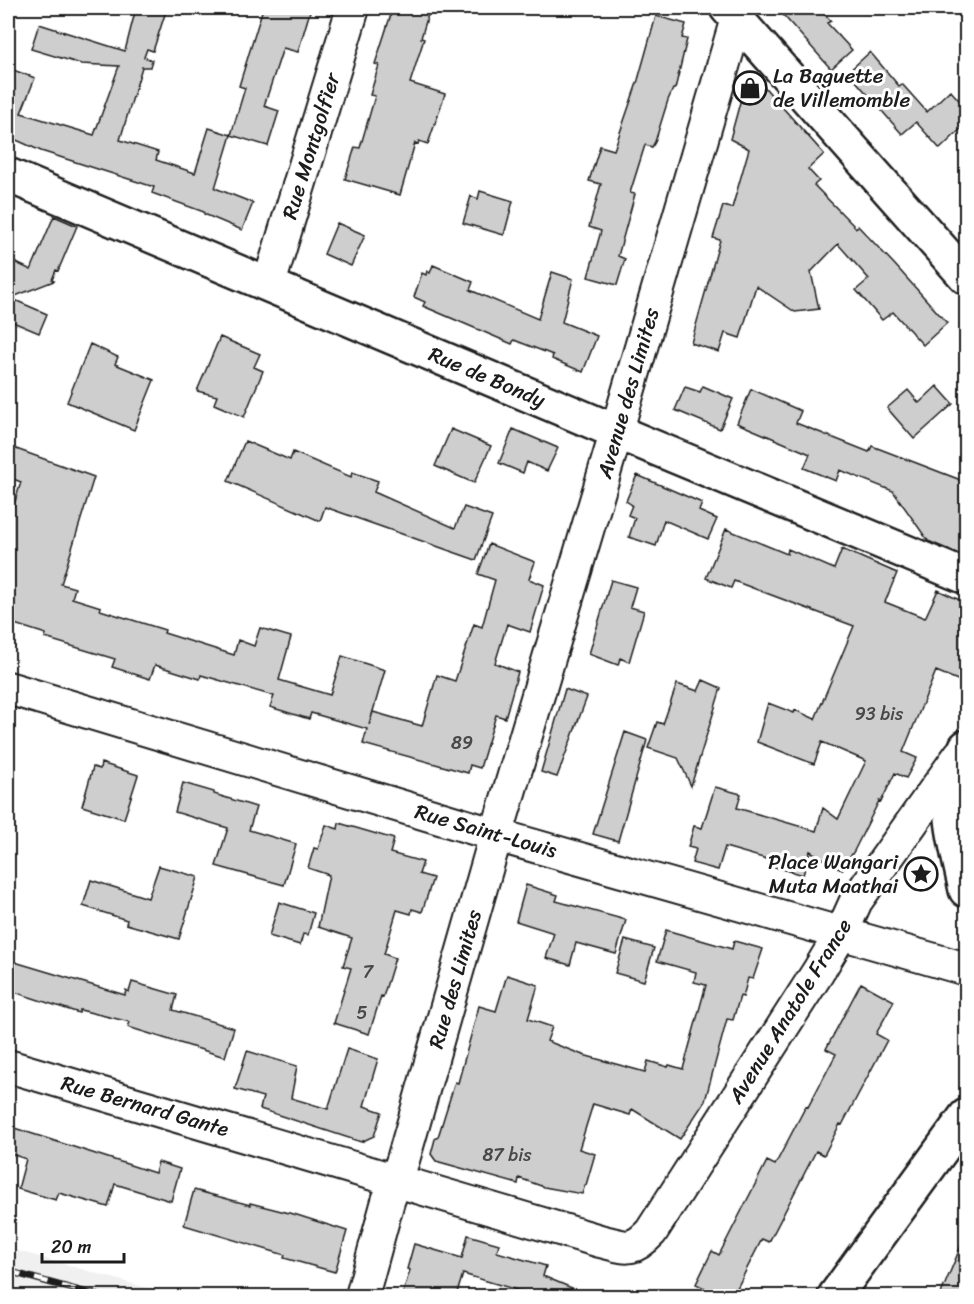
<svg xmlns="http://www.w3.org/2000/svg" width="974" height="1304" viewBox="0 0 974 1304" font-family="Sriracha,sans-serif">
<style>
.built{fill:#f0f0f0}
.building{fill:#cecece;stroke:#1c1c1c;stroke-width:1.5}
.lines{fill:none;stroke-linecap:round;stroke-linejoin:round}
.street-casing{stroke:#1c1c1c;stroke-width:36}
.secondary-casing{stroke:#1c1c1c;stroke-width:38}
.street{stroke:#fff;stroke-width:32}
.secondary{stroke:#fff;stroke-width:33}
.rail-casing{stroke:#1c1c1c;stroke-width:7}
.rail{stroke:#fff;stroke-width:4.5;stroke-dasharray:14;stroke-linecap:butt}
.labels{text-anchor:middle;stroke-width:6;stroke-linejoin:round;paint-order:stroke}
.number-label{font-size:18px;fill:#484848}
.poi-label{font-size:21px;fill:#1c1c1c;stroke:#fff;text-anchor:start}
.street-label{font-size:21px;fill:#1c1c1c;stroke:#fff}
</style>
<rect width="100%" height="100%" fill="#fff"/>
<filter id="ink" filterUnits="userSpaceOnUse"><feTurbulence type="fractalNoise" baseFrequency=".0167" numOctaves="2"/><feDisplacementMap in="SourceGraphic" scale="12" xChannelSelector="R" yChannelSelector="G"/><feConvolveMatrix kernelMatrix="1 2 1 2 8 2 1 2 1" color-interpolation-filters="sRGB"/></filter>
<g filter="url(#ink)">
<path class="built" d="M8,1248l167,48h-167z"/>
<path class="building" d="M136,8h15l15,3 -13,40 -6,-2 -3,8 8,3 -2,7h-8l-22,73 38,12 -2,8 39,13 14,-45 22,7 -16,53 38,15 -11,27 -38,-16v-2l-52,-19 2,-6 -113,-36 -29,-13 -2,7 -2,-1v-76l27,10 -14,35 73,22 25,-69 -38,-2 -50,-15 8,-25 86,27z
M263,8h48l-13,44 -15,-4 -19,58 15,5 -11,35 -37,-11 14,-47 -6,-2z
M393,8h37l-9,30 3,1 -14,44 35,11 -17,50 -9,-3 -1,3 -3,-1 -15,52 -55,-16 10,-32 5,1 15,-52 -5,-1 9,-30 -4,-1z
M777,8h42l12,13 -4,2 25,27 -21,19z
M656,16l30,8 -4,14 5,1 -12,50h-2l-5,11 -13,42 -3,5 -7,-2 -15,48 5,1 -17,62 7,3 -8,26 -29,-8 13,-46 -12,-4 12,-43 -12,-3 11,-35 14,4 24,-70z
M870,52l29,34 3,-2 25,28 23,-22 16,18v16l-26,25 -24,-27 -14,12 -54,-62z
M759,81l65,73 -16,15 11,12 -5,4 42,43 2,-2 37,39 52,58 -24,22 -30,-33 -11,8 -26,-30 13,-11 -31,-35 -27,28 8,37 -24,3 -39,-26 -16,52 -15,-5 -6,19 -28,-9 29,-103 -7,-2 10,-32 9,2 17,-59 -19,-10 15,-55z
M480,191l33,10 -9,34 -41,-12 8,-27 7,3z
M54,216l23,10 -19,45 -2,-1 -4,10 2,1 -44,17 37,16 -8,19 -31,-13v-61l23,11z
M337,223l28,12 -14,31 -27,-12z
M433,265l40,17 -3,8 68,29 14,-47 21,7 -11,43 35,14 -14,36 -31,-13 1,-4 -39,-15 -2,4 -89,-38 2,-4 -11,-5 8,-24 4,2 1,-4 3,2z
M220,337l40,17 -6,13 9,4 -19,46 -30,-13 3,-8 -20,-5z
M90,344l28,13 -3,7 39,16 -20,50 -67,-28z
M703,386l30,13 -13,30 -45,-19 10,-23 15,5z
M937,386l16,18 -39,35 -27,-31 21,-18 11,13z
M751,389l50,22 -5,12 73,29 3,-6 86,33 8,9v69l-38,-16 -35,-50 -53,-21 -4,11 -32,-13 6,-14 -73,-31z
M451,429l40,17 -17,37 -39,-17z
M513,429l45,19 -11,23 -20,-9 -4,11 -24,-10z
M245,441l45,19 3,-8 58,25 1,-5 26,9 -4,11 81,36 9,-21 28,10 -16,43 -151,-53 -5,14 -92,-40z
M8,446l86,31 -33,107 14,4 -3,10 29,9 -1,3 65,20 -1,3 70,22 4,-15 16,6 6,-18 31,9 -12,43 51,15 12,-39 43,14 -16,55 4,-13 49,14 15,-51 18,6 19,-57 8,3 13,-47 -17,-6 11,-30 46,18 -6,17 15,6 -14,47 -23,-8 -12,39 23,9 -13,46 -9,-3 -16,53 -10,-3 -2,8 -105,-29 4,-15 -56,-16 -2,6 -39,-12 4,-11 -73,-21 -1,4 -45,-14 -5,14 -38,-12 3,-8 -70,-21 1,-4 -38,-12v-98l13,-42 -13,-5z
M637,475l65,28 -3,8 18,8 -9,20 -44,-19 -8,26 -27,-9 6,-19 -7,-3 4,-10 -6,-4z
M726,529l61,25 1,-5 46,20 8,-20 55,24 -12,29 40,16 13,-28 28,13v62l-6,16 -24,-10 -33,81 14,6 -11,20 -11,-5 -14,29 -2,-1 -25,50 -12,19 -32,-19 -7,24 -28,-8 2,-5 -52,-15 -7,23 -26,-7 4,-14 -8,-2 6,-21 8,2 13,-41 26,7 -4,14 79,23 7,-23 15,11 28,-58 -44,-19 -8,22 -57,-22 11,-39 26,10 1,-3 20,9 39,-93 -120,-45 -3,7 -25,-10z
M611,580l25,7 -6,20 14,4 -15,51 -9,-4 -2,7 -29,-11z
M703,680l18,8 -30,98 -13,-28 -30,-10 9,-26 6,2 14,-40 21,7z
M565,689l22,8 -30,80 -16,-5z
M625,732l22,8 -29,101 -25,-7z
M101,763l37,12 -14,44 -42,-13 11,-39 7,2z
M183,783l31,9v2l42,13 -7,23 47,14 -12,41 -68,-19 12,-38 -53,-16z
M339,823l55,16 -4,14 33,9 -4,12 14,4 -11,34 -10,-3 -1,5 -14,-4 -13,44 11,4 -12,39 -2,-1 -12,38 -35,-11 17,-55 -8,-2 9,-28 -34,-11 11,-52 -21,-7 6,-20 4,1 8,-24 12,4z
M159,866l39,11 -19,62 -53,-15 1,-4 -44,-14 8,-26 57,18z
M526,885l32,10 -2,6 70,19 -10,34 -40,-11 -6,22 -24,-7 8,-25 -38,-12z
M279,902l35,11 -6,22 -5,-1 -3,11 -31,-9z
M666,930l66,19 2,-8 29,8 -10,30 -5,-1 -5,19 -3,-1 -7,24 -6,-1 -22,82 -25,38 -48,-30 -2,6 -37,-11 -14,45 16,5 -9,31h-1l-3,9 -38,-7 -25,-9 -1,6 -82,-23 -5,-7 4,-15 3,-2 17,-55 3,1 21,-77 17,5 11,-36 31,10 -10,34 24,8 -5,14 36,14 62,17 3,-11 20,6 1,-2 14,4 23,-84 -12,-3 2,-10 -39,-11z
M625,940l29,8 -10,33 -29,-8z
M8,960l117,35 1,-5 3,2 3,-10 45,13 -4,15 61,18 -9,29 -97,-30 2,-5 -50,-12 -1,3 -71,-23z
M861,983l33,18 -18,33 11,6 -45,85 -2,-1 -16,31 -8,-4 -47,91 -7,-3 -29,57h-12l-25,-12 16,-33 7,4 48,-94 8,4 31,-59 2,1 28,-53 -10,-5z
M347,1049l31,10 -14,47 18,6 -8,24 -13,6 -101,-33 3,-12 -28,-8 12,-38 50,15 -6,32 37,11z
M8,1126l147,47 3,-11 22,7 -9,32 -56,-17 -7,23 -49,-14 -3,7 -38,-11 8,-30 -18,-6z
M194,1190l56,15v-2l47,12 50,16 -12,41 -51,-14 1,-3 -101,-30z
M966,1234v62h-26z
M468,1235l31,9 -2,8 49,14 -3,10 48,20h-54l-74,-22 -7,22h-54l8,-26 -3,-1 7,-25 48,14z"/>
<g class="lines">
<g class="street-casing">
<path id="street" d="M269,284l84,-276
M8,688l488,147 470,134
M8,1066l592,175c26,6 31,12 51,-9l167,-260 24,-40 14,-31 104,-146
M362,1296l26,-95 15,-41 87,-304 122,-409 128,-439"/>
</g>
<g class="secondary-casing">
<path id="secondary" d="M727,8l239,269
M8,175l609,257 349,145
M966,747c-3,9 -8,17 -11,26 -11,36 4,82 11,117
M835,1296l131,-180"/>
</g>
<use href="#street" class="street"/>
<use href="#secondary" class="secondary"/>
<g class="rail-casing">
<path id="rail" d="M8,1271l91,25
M8,1295l6,1"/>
</g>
<use href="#rail" class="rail"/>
</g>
</g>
<defs>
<g id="shop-ring" transform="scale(1.725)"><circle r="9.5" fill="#fff" stroke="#1c1c1c" stroke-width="1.5"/><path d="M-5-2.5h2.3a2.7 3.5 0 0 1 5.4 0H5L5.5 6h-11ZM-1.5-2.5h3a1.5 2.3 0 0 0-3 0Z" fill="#1c1c1c"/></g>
<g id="sight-ring" transform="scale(1.725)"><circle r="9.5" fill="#fff" stroke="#1c1c1c" stroke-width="1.5"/><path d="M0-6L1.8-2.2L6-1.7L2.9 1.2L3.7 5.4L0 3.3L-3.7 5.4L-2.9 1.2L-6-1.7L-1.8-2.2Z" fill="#1c1c1c"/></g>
</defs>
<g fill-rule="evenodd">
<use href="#shop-ring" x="750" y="88"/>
<use href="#sight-ring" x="921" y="874"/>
</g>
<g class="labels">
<g class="number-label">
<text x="879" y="720">93 bis</text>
<text x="462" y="749">89</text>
<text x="368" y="978">7</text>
<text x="362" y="1019">5</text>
<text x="507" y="1161">87 bis</text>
</g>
<g class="poi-label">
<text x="773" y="83">La Baguette<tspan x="773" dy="24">de Villemomble</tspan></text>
<text x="898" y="869" text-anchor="end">Place Wangari<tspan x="898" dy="24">Muta Maathai</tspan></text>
</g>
<g class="street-label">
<text transform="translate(311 146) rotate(-73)" y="7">Rue Montgolfier</text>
<text transform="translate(487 377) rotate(23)" y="7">Rue de Bondy</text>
<text transform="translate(628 393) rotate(-74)" y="7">Avenue des Limites</text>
<text transform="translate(486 831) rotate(16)" y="7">Rue Saint-Louis</text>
<text transform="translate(455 979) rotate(-74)" y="7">Rue des Limites</text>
<text transform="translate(790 1011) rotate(-58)" y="7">Avenue Anatole France</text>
<text transform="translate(145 1106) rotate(16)" y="7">Rue Bernard Gante</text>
</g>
</g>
<rect width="974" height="1304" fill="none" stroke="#fff" stroke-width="30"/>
<rect x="15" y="15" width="944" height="1274" fill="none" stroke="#1c1c1c" stroke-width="2" filter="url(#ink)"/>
<path d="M42 1253v9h82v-9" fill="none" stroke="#1c1c1c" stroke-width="3"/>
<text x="51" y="1253" font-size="18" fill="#1c1c1c" stroke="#ffffff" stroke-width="4.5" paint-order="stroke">20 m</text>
</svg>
